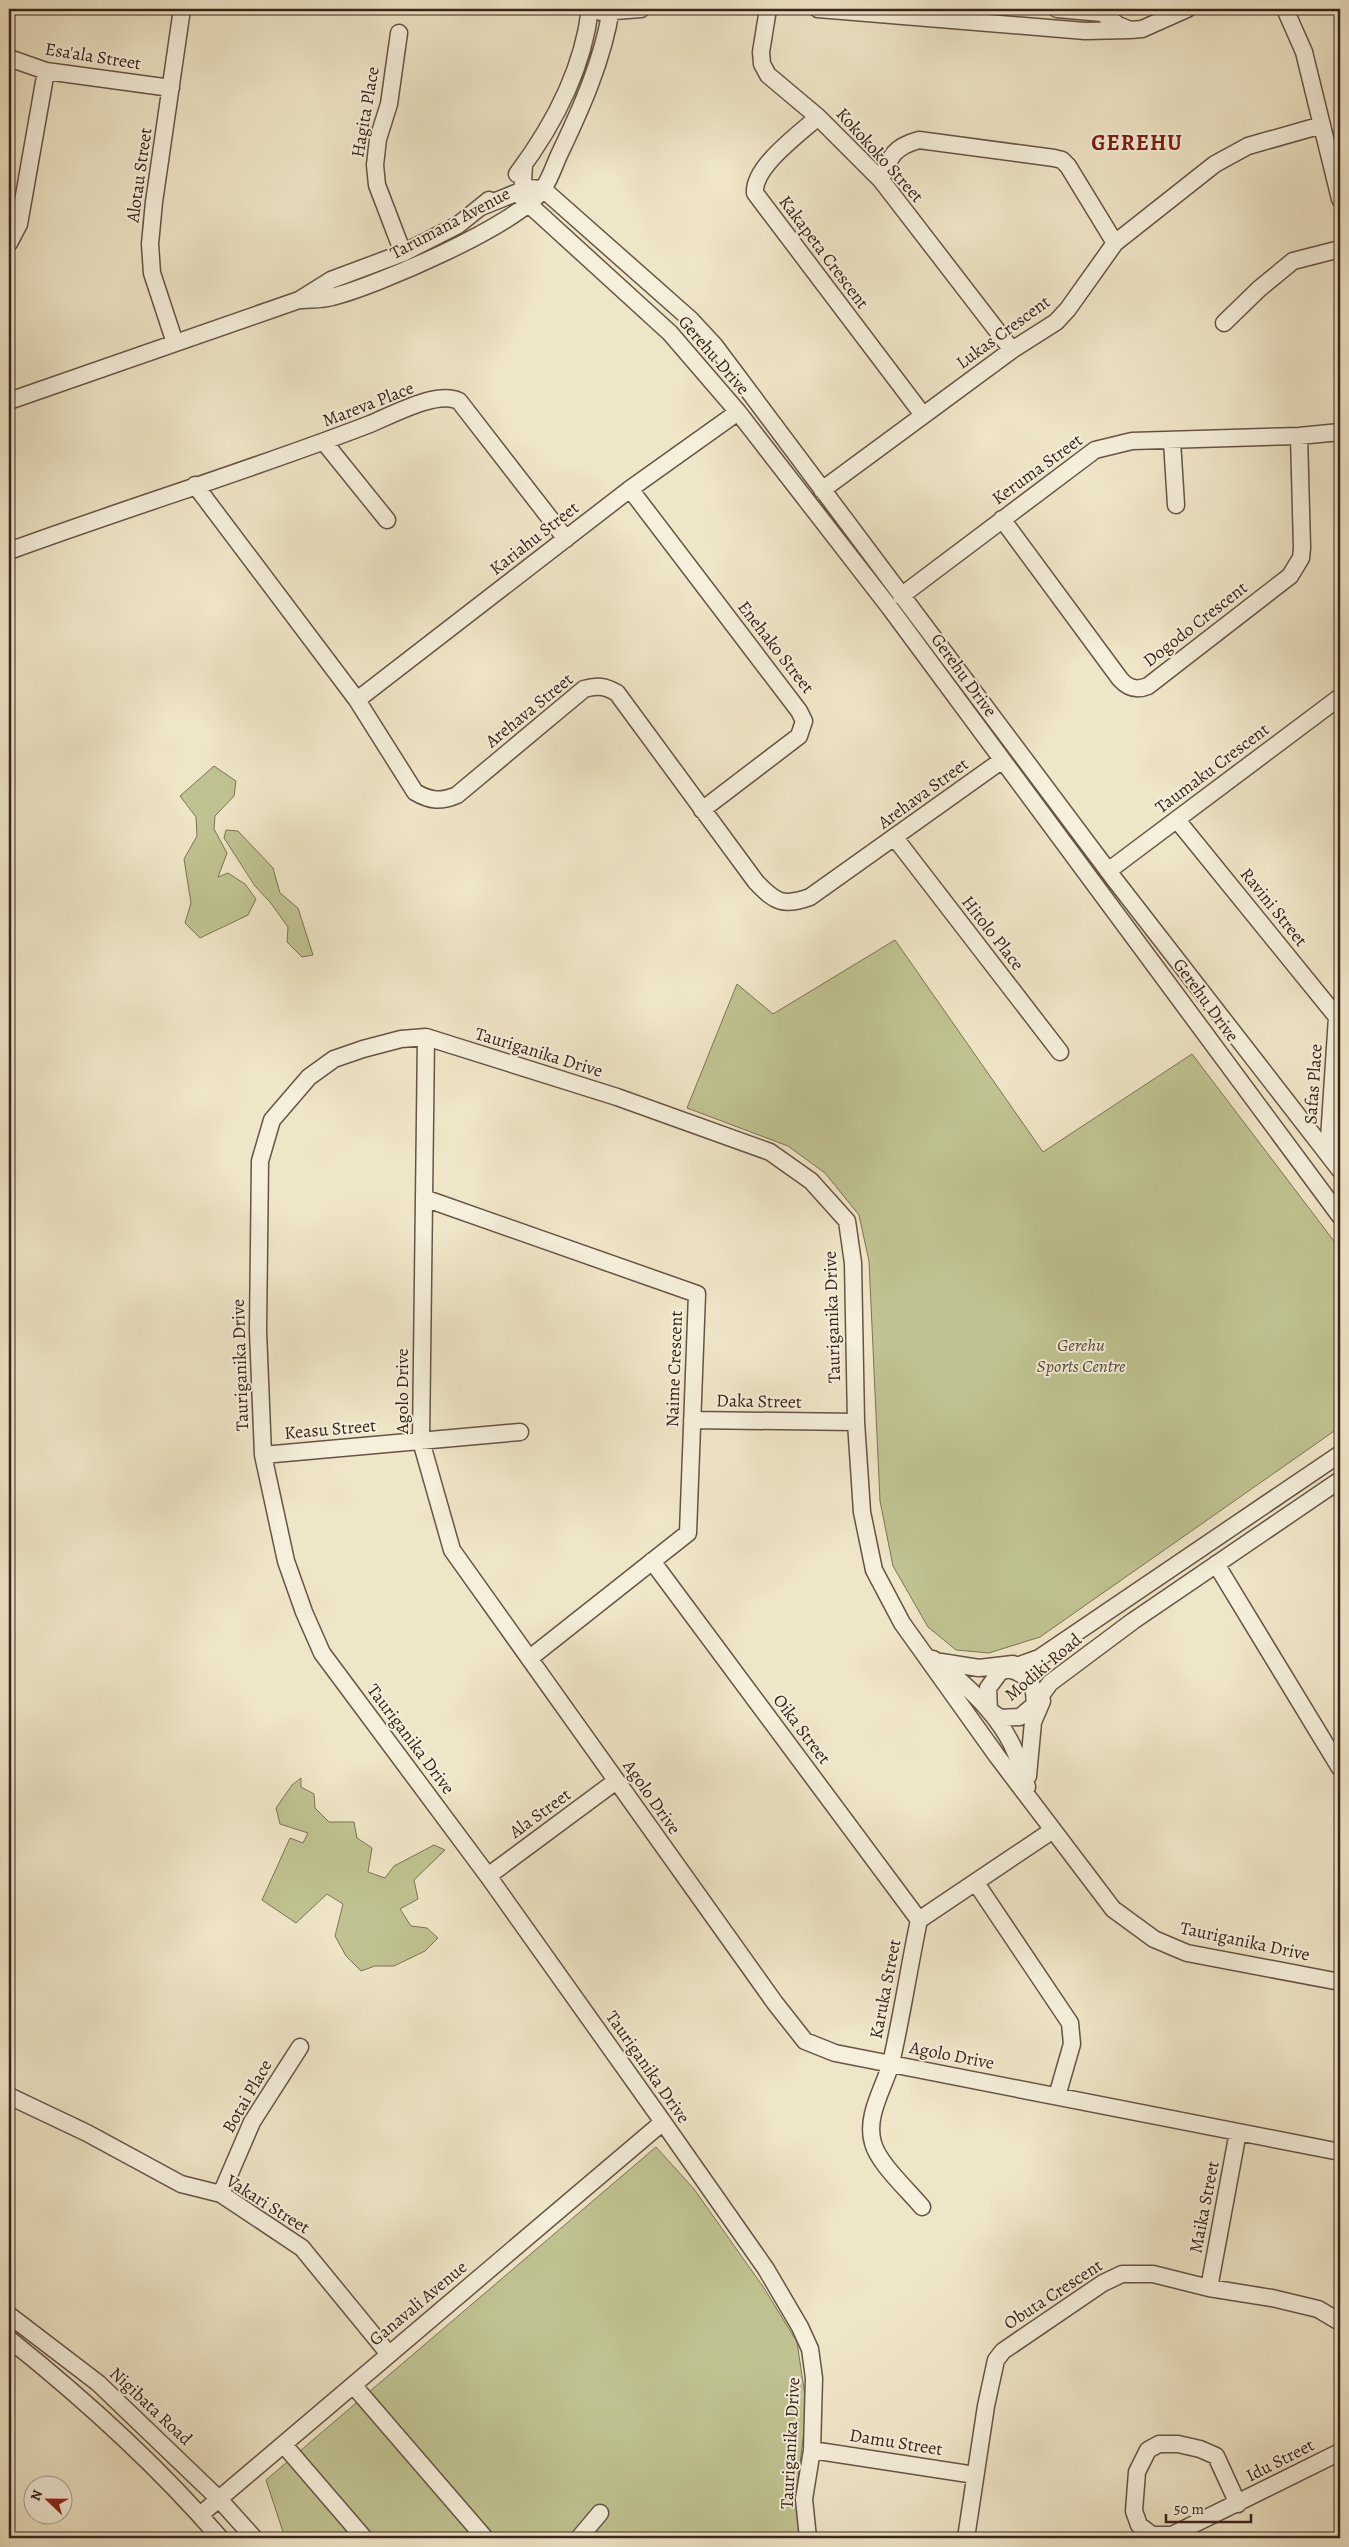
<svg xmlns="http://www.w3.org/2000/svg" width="1349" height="2547" viewBox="0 0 1349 2547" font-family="Alegreya,serif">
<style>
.green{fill:#c0c391;stroke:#7c7356}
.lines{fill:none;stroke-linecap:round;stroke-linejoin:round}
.minor-casing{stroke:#665446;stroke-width:19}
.minor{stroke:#f5efdb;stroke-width:16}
.labels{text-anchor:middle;stroke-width:4;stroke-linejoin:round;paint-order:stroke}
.street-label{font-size:18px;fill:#39231b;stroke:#f5efdb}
.park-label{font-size:18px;font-style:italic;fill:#5b4b38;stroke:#f5efdb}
.district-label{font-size:22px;font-weight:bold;letter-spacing:1px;fill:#7a1f14;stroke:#f5efdb}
</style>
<rect width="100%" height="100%" fill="#efe6c7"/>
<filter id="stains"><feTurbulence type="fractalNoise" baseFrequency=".004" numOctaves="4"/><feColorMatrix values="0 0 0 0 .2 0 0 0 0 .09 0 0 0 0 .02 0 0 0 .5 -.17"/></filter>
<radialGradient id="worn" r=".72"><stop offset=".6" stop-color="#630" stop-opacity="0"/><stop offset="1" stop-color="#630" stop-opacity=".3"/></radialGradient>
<path class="green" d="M214,766l22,15 -2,15 -19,20 -1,13 13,24 -9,24 10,-4 17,11 11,15 -8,16 -48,23 -15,-15 6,-20 -7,-44 13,-23 -1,-19 -16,-21z
M226,830l12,1 35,37 7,25 18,15 15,47 -11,2 -15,-15 1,-15 -18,-25 -15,-16 -31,-48z
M895,940l148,212 149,-98 148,195v178l-300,210 -51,16 -33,-3 -28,-23 -35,-61 -13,-65 -11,-240 -10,-46 -34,-42 -37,-27 -101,-38 50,-124 36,30z
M301,1778v9l13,7 1,14 14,14h25l3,16 15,10 -4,24 17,6 9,-12 40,-21 11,5 -31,30 4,19 -18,10 11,17 16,2 11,10 -13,13 -31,15h-19l-14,5 -15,-15 -11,-20 8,-32 -16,-10 -31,29 -34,-23 28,-62 13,5 5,-10 -28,-9 -4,-16 16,-23z
M656,2147l38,42 70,99 33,54 10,67 -10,77 4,52h-516l-19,-58z"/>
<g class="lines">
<g class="minor-casing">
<path id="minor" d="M768,9l-7,43 1,12 6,11 50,42 63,63 131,170
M818,9l267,22 45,-1
M1057,9l45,4 16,12 12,5 12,-1 45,-20
M1285,9l19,43 36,147
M601,12l40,-3
M399,33l-10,71 -11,35 -3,26 2,20 26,68
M9,58l37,13 125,17
M818,117c-19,17 -65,50 -63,76l168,222
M524,165l-2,33 148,135 68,79 152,196 450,608
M517,174c36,-48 66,-105 73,-165
M881,180c9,-23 12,-33 38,-40l135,18 8,2 6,6 47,77
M481,207l47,-19 15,1 147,130 25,27 400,534 225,290
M9,243l10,-19 27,-153
M302,300c9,-1 20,0 30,-3 44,-11 186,-72 211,-108 7,-10 11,-23 16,-34 22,-46 44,-95 52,-146
M1224,323l35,-34 34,-28 47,-12
M175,343l-23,-70 -2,-29 4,-42 28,-193
M9,401l290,-101 32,-20 72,-27 55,-28 31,-25
M1172,441l4,64
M324,442l63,78
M195,485l162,215 58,92c15,9 26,10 42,3l127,-106c13,-4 21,-3 33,4l139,189c19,20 27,25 54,15l191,-136
M630,489l169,222 5,10 -5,15 -97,74
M822,490l190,-140 44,-28 12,-13 47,-66 100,-79 33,-18 74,-21
M1002,519l118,160c8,9 16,12 28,7l142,-110 11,-18 1,-10 -3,-112
M9,551c120,-44 242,-81 361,-127 22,-9 67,-34 89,-23l107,138
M901,596l194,-146 37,-9 167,-5 41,-4
M357,700l273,-211 108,-77
M1177,820l160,197 3,-2
M895,838l165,214
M1108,871l232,-174
M426,1037l-5,404 31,109 323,453 30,38 30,12 505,99
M1328,1154l9,-137
M424,1198l273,96 -9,239 -158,125
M692,1420l164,2
M263,1455l257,-23
M652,1561l267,359
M1216,1564l124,204
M933,1659c31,23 69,58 83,95 5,11 7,22 11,33
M941,1662l38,6 34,-4
M1007,1669c19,4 30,15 27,36
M989,1710l-1,-22 12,-16 39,-14 301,-204
M989,1710l11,8 20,-1 14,-12 16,-22 83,-62 207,-141
M1028,1776l5,-54 9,-21
M488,1876l128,-95
M976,1883l94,140 2,21 -15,52
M9,2096l78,37 94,51 40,10 81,54 86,105
M221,2194l31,-72 48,-75
M922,2207c-14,-17 -44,-44 -49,-64 -8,-27 11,-55 18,-80 11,-47 18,-96 28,-143l134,-90
M1209,2288l29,-156
M9,2315l89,68 121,116 35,39
M9,2339c75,60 148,126 211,199
M353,2385l132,153
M284,2445l80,93
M812,2450l163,25
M1238,2504l-22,-48 -16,-7 -22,-5h-19l-11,6 -11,22 -3,39 5,14 13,10h20l168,-83
M200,2515l463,-393
M579,2538l21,-25
M808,2538l-4,-39 8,-49 2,-72 -4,-29 -10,-22 -34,-58 -103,-147 -175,-246 -166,-223 -18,-41 -18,-51 -23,-106 -5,-124 2,-170 12,-41 37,-43 25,-18 29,-10 38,-10 25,-2 191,60 153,55 41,29 36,40 6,42 3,159 6,90 12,58 28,53 95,133 116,153 41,30 33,14 153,29
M966,2538l20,-132 10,-46 7,-9 100,-68 19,-9h31l56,14 63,10 46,11 22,13"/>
</g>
<use href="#minor" class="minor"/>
</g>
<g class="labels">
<g class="street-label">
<text transform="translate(93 56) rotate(9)" y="6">Esa'ala Street</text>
<text transform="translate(365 112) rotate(-80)" y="6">Hagita Place</text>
<text transform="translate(880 155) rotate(48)" y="6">Kokokoko Street</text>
<text transform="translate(139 175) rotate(-82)" y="6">Alotau Street</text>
<text transform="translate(450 223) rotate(-28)" y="6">Tarumana Avenue</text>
<text transform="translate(824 252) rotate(53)" y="6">Kakapeta Crescent</text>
<text transform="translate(1003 332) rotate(-36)" y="6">Lukas Crescent</text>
<text transform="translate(714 355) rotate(49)" y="6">Gerehu Drive</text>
<text transform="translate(368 404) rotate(-21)" y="6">Mareva Place</text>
<text transform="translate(1037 469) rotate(-36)" y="6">Keruma Street</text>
<text transform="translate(534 538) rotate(-38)" y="6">Kariahu Street</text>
<text transform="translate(1195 624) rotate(-38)" y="6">Dogodo Crescent</text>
<text transform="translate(776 647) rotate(52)" y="6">Enehako Street</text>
<text transform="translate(964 675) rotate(54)" y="6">Gerehu Drive</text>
<text transform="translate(529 710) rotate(-39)" y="6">Arehava Street</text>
<text transform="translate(1212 768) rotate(-37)" y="6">Taumaku Crescent</text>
<text transform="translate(923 793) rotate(-36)" y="6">Arehava Street</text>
<text transform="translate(1274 907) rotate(51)" y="6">Ravini Street</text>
<text transform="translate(993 933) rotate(52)" y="6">Hitolo Place</text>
<text transform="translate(1206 1000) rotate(54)" y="6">Gerehu Drive</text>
<text transform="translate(539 1052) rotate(17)" y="6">Tauriganika Drive</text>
<text transform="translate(1313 1084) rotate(-86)" y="6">Safas Place</text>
<text transform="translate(832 1317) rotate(-92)" y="6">Tauriganika Drive</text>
<text transform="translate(240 1365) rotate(-92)" y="6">Tauriganika Drive</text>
<text transform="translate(674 1369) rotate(-88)" y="6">Naime Crescent</text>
<text transform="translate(402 1391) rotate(-90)" y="6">Agolo Drive</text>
<text transform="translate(759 1401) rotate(1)" y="6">Daka Street</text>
<text transform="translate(330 1429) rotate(-5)" y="6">Keasu Street</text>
<text transform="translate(1043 1667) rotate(-40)" y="6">Modiki Road</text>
<text transform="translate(802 1729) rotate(53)" y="6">Oika Street</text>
<text transform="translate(411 1739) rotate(53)" y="6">Tauriganika Drive</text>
<text transform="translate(652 1797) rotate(55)" y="6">Agolo Drive</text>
<text transform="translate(540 1813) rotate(-36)" y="6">Ala Street</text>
<text transform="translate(1245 1941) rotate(12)" y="6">Tauriganika Drive</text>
<text transform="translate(885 1989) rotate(-79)" y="6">Karuka Street</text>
<text transform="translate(952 2055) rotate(11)" y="6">Agolo Drive</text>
<text transform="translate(648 2067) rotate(55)" y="6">Tauriganika Drive</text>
<text transform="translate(247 2096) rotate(-60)" y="6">Botai Place</text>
<text transform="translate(268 2204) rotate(32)" y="6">Vakari Street</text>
<text transform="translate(1204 2207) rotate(-79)" y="6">Maika Street</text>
<text transform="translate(1053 2294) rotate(-33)" y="6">Obuta Crescent</text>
<text transform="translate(418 2303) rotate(-40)" y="6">Ganavali Avenue</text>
<text transform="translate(151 2406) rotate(43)" y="6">Nigibata Road</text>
<text transform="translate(896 2442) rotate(9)" y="6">Damu Street</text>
<text transform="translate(790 2443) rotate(-87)" y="6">Tauriganika Drive</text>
<text transform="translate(1280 2460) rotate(-27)" y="6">Idu Street</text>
</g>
<g class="park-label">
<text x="1081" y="1351">Gerehu<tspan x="1081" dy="21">Sports Centre</tspan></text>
</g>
<g class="district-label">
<text x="1137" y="150">GEREHU</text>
</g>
</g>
<rect width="1349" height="2547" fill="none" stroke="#efe6c7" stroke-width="30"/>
<rect x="10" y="10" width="1329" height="2527" fill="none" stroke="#39231b" stroke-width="2.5"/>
<rect x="15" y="15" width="1319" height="2517" fill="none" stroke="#39231b"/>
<g transform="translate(48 2500) rotate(292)"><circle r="24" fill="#f5efdb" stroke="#aa9d8e"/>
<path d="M0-4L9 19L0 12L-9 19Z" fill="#8f2418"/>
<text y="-8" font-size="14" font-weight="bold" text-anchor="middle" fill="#39231b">N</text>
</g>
<path d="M1166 2514v8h85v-8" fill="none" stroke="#39231b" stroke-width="2.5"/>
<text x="1174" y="2514" font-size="15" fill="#39231b" stroke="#f5efdb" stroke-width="4" paint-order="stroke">50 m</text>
<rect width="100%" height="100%" filter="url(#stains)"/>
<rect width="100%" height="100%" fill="url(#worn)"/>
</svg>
